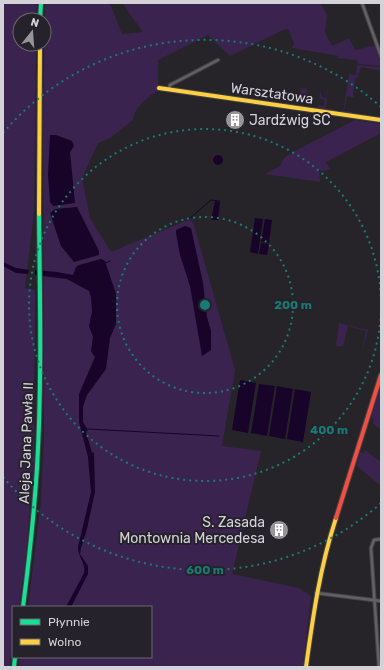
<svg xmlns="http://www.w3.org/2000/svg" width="384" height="670" viewBox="0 0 384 670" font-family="Rubik,sans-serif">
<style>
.green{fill:#3a234f}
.water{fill:#180329}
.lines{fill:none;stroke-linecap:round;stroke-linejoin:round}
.stream{stroke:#180329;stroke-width:1}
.street-casing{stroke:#424144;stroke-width:4.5}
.fast-casing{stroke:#424144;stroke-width:6}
.slow-casing{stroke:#424144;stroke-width:6}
.jam-casing{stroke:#424144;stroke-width:6}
.street{stroke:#626064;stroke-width:2.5}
.fast{stroke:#16e098;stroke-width:4}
.slow{stroke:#ffcf43;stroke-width:4}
.jam{stroke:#f24e42;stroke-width:4}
.ring{fill:none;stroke:#197b73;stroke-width:2;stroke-dasharray:2 4}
.labels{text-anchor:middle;stroke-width:4;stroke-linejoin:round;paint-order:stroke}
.street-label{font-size:14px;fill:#d4d1d7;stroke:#26222b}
.poi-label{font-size:14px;fill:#d4d1d7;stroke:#26222b;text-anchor:start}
.centre{fill:#197b73;stroke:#26222b;stroke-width:2}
.ring-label{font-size:12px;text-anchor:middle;font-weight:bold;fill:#197b73;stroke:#26222b;stroke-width:4;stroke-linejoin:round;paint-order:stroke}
</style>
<rect width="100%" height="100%" fill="#262429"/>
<!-- green -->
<path class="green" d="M3,3H37L36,20H20V44H36L34,212L25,288L35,290L34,459L25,565L19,607H13V643L9,667H3Z
M45,3H110L122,34L143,32L122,3H323L321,4L327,15L325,32L332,46L349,38L355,50L376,45L381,56V66L358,64L357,60L337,58L339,56L292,48L294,43L288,29L283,30L230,56L208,35L158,60V91C148,96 134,108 133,120L110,138L98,143L82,178L90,218L111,252L188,220L193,222L235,370L222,446L261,451L232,574L299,588L311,596L303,667H19L20,657H151V607H28L41,502L44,436L43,135Z
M357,65L381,67V71L361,67L358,76L355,80L353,95L355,98L347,96L344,111L352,112V114L343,113L349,74L356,75Z
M328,84L326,108L338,111L317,108L319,105L324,106L325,100L319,98L320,93H321V97L326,98Z
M301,88L307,89L308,99L299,97Z
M355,120L381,124V133L326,162L330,169L325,171L319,170L320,182L265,174L280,166L284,158L291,153Z
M339,323L368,330L361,356L366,331L348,326L343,346H336Z
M381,385V430L373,424L374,419L371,418Z
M365,450L381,462V486L357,466L360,452L364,453Z"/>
<!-- water -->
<path class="water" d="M50,135H56L72,141L74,146L70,152L75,203L53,206L50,202L48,175Z
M213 160a5 5 0 1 1 10 0a5 5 0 1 1-10 0Z
M215,201L220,202L218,220H211Z
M77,207L99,251V255L74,262L61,246L50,213L55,209Z
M255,218L263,219L258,254L250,252Z
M265,219L272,220L269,243L261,242Z
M185,226L191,228L203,283L207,317L211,331V350L202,356L190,286L180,255L176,233V230Z
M261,243L269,244L267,255L259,254Z
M101,259L105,261L116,294V324L110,338L106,369L87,395L83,407V422L88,430L86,432L92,453L94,452L95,492L87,529L81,548L80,554L88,566V574L71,607H66L84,573C86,563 78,557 78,547L91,492L88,457L79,422V394L95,357L91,351L93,337L89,326L92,312L91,297L89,291L67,279L35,275V270L57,272L73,275L76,267L79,265Z
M3,262L16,268L29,270L28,274L16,273L3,266Z
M240,380L256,383L248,433L232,430Z
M259,384L275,386L267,436L251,433Z
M277,386L293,389L285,439L269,436Z
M295,389L311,392L303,442L287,439Z"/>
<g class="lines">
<!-- stream -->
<path class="stream" d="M188,220L211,200L220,201
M105,263L110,261
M88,429L219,436"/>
<defs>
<path id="street" d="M362,3L381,56
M169,89L170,85L218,60
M316,593L381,601
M379,667L371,548L374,540L381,539"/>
<path id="fast" d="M40,20L41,3
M23,607C29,561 34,515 37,468C42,384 40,299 39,214
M14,667L15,657"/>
<path id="slow" d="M159,88L381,120
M39,214L40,44
M306,667C313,616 320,567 336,518"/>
<path id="jam" d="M336,518L381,375"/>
</defs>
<!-- street casing -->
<use href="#street" class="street-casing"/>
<!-- fast casing -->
<use href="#fast" class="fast-casing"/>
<!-- slow casing -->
<use href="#slow" class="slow-casing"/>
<!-- jam casing -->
<use href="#jam" class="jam-casing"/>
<!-- street -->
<use href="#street" class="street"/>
<!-- fast -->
<use href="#fast" class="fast"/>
<!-- slow -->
<use href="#slow" class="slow"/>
<!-- jam -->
<use href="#jam" class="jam"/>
</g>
<!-- distance rings -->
<g class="ring">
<circle cx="205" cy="305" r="88"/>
<path d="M381 307A176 176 0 1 1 381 303"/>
<path d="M381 503A265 265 0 0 1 3 477M3 133A265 265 0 0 1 381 107"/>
</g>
<!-- icons -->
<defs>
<symbol id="building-disc" viewBox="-11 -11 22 22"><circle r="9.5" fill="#97949a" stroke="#26222b"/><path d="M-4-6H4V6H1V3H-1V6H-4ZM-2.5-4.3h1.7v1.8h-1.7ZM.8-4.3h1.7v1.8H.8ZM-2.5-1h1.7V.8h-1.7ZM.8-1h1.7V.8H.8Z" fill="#fff"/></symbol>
</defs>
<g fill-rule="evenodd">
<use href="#building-disc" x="224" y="109" width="22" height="22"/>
<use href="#building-disc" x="268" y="519" width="22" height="22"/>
</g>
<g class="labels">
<!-- street labels -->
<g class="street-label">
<text transform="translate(272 93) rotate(8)" y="5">Warsztatowa</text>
<text transform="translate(26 443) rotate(-88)" y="5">Aleja Jana Pawła II</text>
</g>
<!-- poi labels -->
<g class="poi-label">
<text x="249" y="125">Jardźwig SC</text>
<text x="265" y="527" text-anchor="end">S. Zasada<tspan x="265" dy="16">Montownia Mercedesa</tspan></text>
</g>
</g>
<circle cx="205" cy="305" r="6" class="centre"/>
<g class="ring-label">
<text x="293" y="309">200 m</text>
<text x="329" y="434">400 m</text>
<text x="205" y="574">600 m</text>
</g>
<!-- border -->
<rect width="384" height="670" fill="none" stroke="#d4d1d7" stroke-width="8"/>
<!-- legend -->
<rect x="12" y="606" width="140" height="52" fill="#26222b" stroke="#6c6870"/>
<rect x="20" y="619" width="20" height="6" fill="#16e098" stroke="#6c6870"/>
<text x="48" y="626" font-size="12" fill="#d4d1d7">Płynnie</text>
<rect x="20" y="639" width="20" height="6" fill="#ffcf43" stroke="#6c6870"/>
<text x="48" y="646" font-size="12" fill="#d4d1d7">Wolno</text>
<!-- north arrow -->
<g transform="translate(32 32) rotate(17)"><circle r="19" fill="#26222b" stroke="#6c6870"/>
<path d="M0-3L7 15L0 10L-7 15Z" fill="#97949a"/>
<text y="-6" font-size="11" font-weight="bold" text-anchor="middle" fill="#d4d1d7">N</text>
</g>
</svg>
